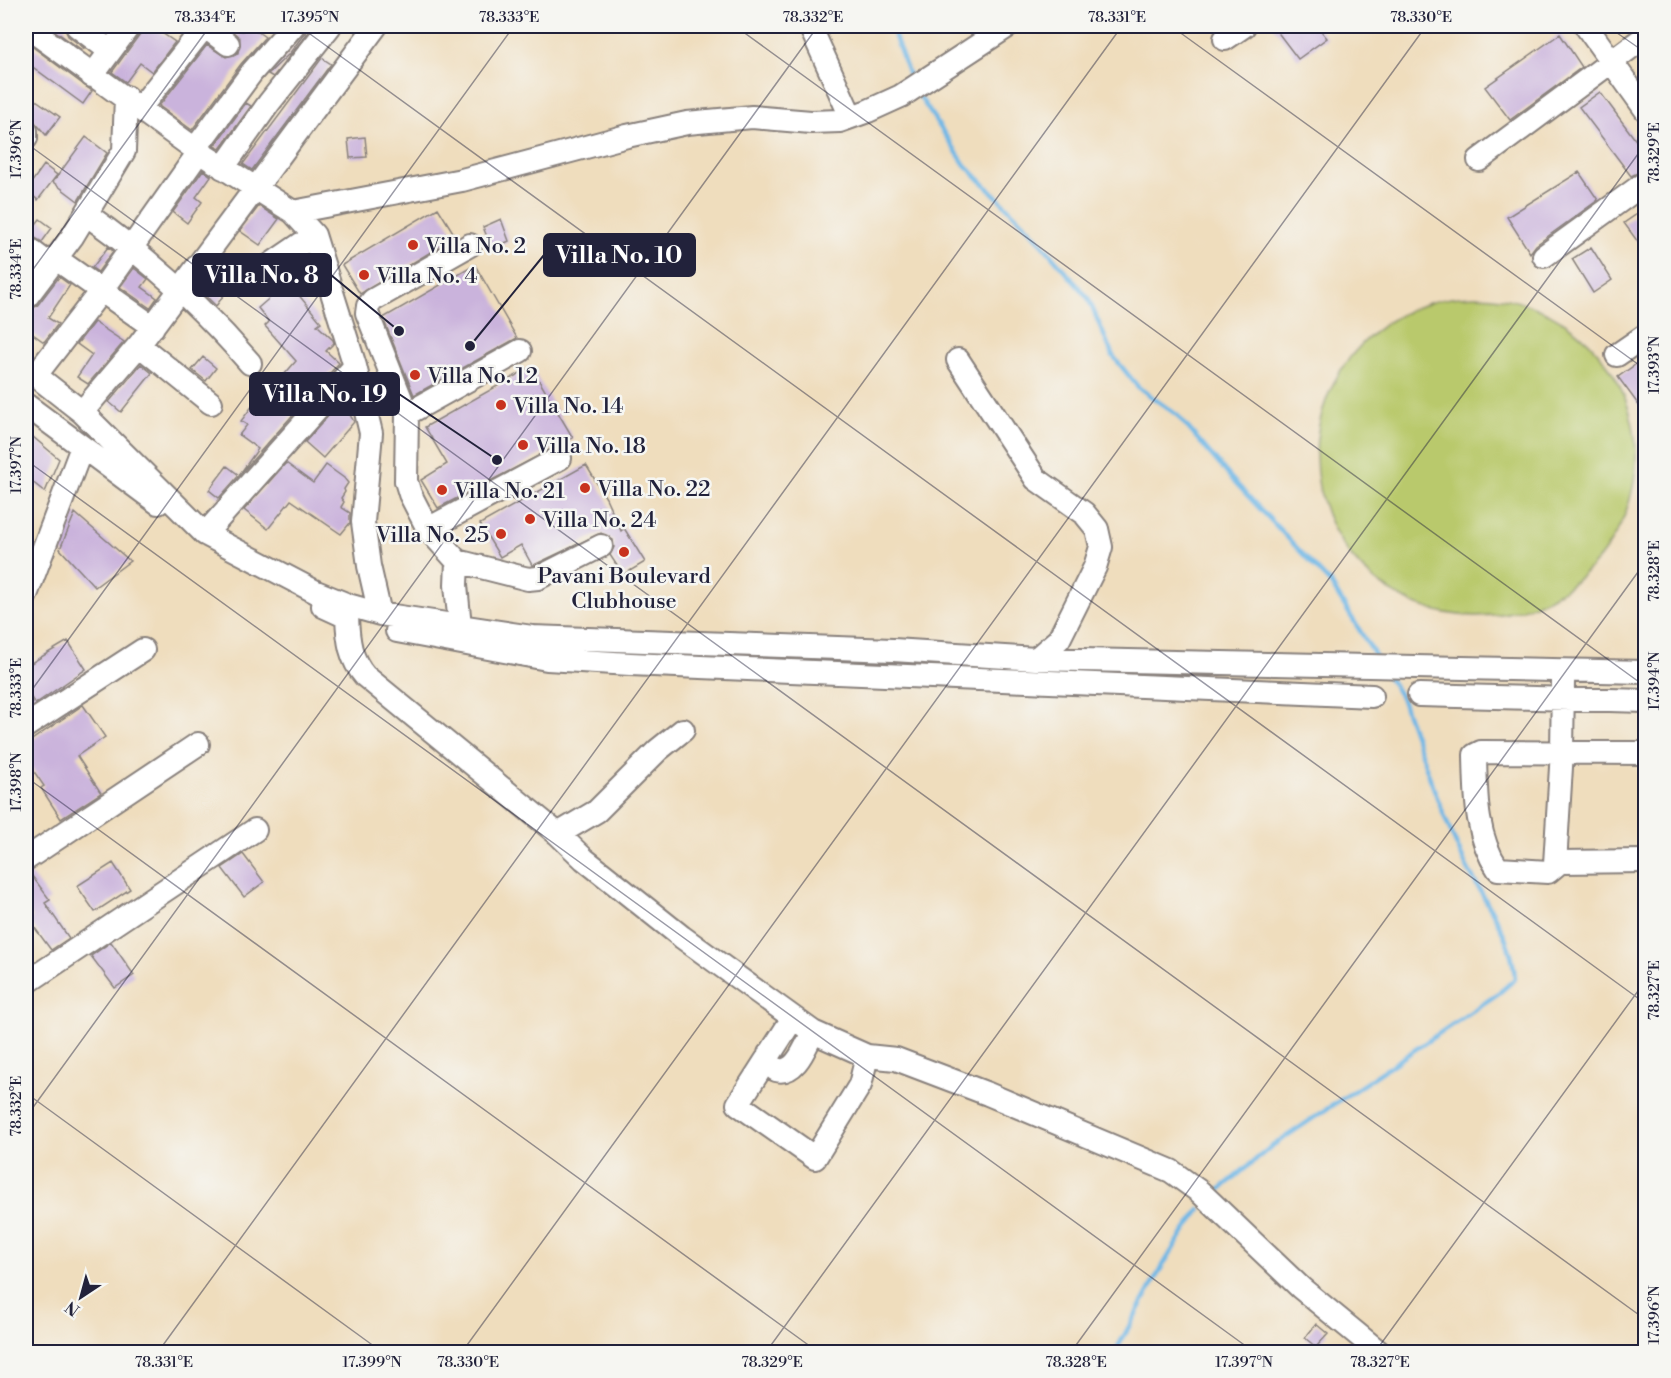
<svg xmlns="http://www.w3.org/2000/svg" width="1671" height="1378" viewBox="0 0 1671 1378" font-family="'Libre Bodoni',serif">
<style>
.green{fill:#b9c96c;stroke:#6e7654;stroke-width:1.5}
.lines{fill:none;stroke-linecap:round;stroke-linejoin:round}
.stream{stroke:#6eb7e6;stroke-width:4.5}
.building{fill:#cab3dc}
.minor-casing{stroke:#88807c;stroke-width:26}
.minor{stroke:#fff;stroke-width:22}
.ticks{fill:none;stroke:#22223b;stroke-width:1.5;stroke-opacity:0.45}
.poi-dot{fill:#c8321e;stroke:#f6f6f2;stroke-width:2}
.labels{text-anchor:middle;stroke-width:5;stroke-linejoin:round;paint-order:stroke}
.poi-label{font-size:22px;fill:#22223b;stroke:#f6f6f2;text-anchor:start}
.leader{fill:none;stroke:#22223b;stroke-width:2}
.callout-dot{fill:#22223b;stroke:#f6f6f2;stroke-width:2}
.callout{fill:#22223b;stroke:#22223b;stroke-width:2}
.callout-label{font-size:24px;text-anchor:middle;font-weight:bold;fill:#fff}
.neatline{fill:none;stroke:#22223b;stroke-width:2}
.ticks-label{font-size:15px;text-anchor:middle;fill:#22223b}
</style>
<rect width="100%" height="100%" fill="#f6f6f2"/>
<filter id="ink" filterUnits="userSpaceOnUse"><feTurbulence type="fractalNoise" baseFrequency=".0167" numOctaves="2"/><feDisplacementMap in="SourceGraphic" scale="12" xChannelSelector="R" yChannelSelector="G"/><feConvolveMatrix kernelMatrix="1 2 1 2 8 2 1 2 1" color-interpolation-filters="sRGB"/></filter>
<filter id="wash" filterUnits="userSpaceOnUse"><feTurbulence type="fractalNoise" baseFrequency=".008" numOctaves="4" result="noise"/><feDisplacementMap in="SourceGraphic" scale="24" xChannelSelector="R" yChannelSelector="G"/><feGaussianBlur stdDeviation="1.35" result="paint"/><feColorMatrix in="noise" values="0 0 0 0 0 0 0 0 0 0 0 0 0 0 0 0 0 1.4 0 .05"/><feComposite in="paint" operator="in"/></filter>
<g filter="url(#wash)">
<rect width="100%" height="100%" fill="#efddbd"/>
<!-- green -->
<path class="green" d="M1316 456a160 160 0 1 1 320 0a160 160 0 1 1-320 0Z"/>
<g class="lines">
<!-- stream -->
<path class="stream" d="M891,26L911,81
M918,94L965,165L1029,229L1088,298L1113,356L1138,387L1177,415L1231,478L1331,584L1378,660
M1217,1192L1272,1146L1499,993L1515,979C1513,935 1482,899 1464,861C1439,809 1421,752 1401,697L1387,675
M1115,1352C1142,1304 1166,1254 1200,1210"/>
</g>
<g id="blocks">
<!-- building -->
<path class="building" d="M48,26H64L68,36L84,48L82,50Z
M142,26H164L159,31L175,42L152,72L140,63L126,82L112,72L140,34Z
M226,26H235L242,31L246,26H250L265,37L241,64L192,130L159,106L207,45L226,57L238,53L240,38Z
M310,26H313L273,77L268,74L289,54Z
M1273,26H1317L1327,38L1298,59Z
M1560,34L1582,67L1510,120L1485,87Z
M26,42L92,91L83,104L26,62Z
M322,58L331,64L252,170L243,164Z
M1600,92L1646,154V169L1631,176L1579,107Z
M26,93L60,117L46,135L33,120L26,118Z
M246,103L251,106L220,149L214,146Z
M86,137L107,153L78,201L53,182Z
M365,137L367,157L350,158L348,139Z
M44,165L57,175L38,200L26,190Z
M203,170L211,176L196,197L202,202L187,223L173,212Z
M1579,172L1598,200L1536,245L1530,253L1507,217Z
M259,206L279,219L260,245L240,231Z
M438,208L456,237L360,294L342,265Z
M1646,208V253L1624,223Z
M40,219L52,228L42,242L28,234Z
M501,219L509,241L492,249L483,227Z
M108,247L113,251L98,272L92,268Z
M1591,247L1612,280L1593,293L1572,259Z
M223,255L242,270L216,306L198,288Z
M475,265L517,338L414,395L383,318Z
M134,268L148,279L142,287L157,298L150,308L120,287Z
M59,277L70,285L48,318L58,324L44,342L26,329V311L37,306Z
M288,282L321,322L317,325L333,340L334,343L326,351L339,363L219,498L209,490L227,466L239,475L258,449L239,435L247,425L241,421L260,396L264,398L296,361L265,326L269,322L258,308Z
M94,322L124,342L88,384L77,377L92,355L77,344Z
M203,357L216,368L206,381L192,370Z
M1639,362L1646,371V415L1618,377Z
M141,364L152,373L121,412L109,402Z
M531,367L573,438L438,508L421,480L447,464L425,427Z
M346,396L352,411L349,413L354,422L323,458L305,442Z
M26,431L59,459L45,492L26,477Z
M286,463L313,483L326,465L344,478L348,483L344,489L345,492L341,498L344,502L341,507L350,513V523L341,534L291,500L268,529L244,510Z
M586,465L606,498L621,531L624,528L645,562L623,575L610,555L614,547L613,540L601,533L534,565H532L521,545L500,557L480,524Z
M75,513L130,561L95,587L60,549Z
M68,641L86,669L35,704L26,690V666Z
M83,705L105,737L77,756L101,793L61,819L41,788L44,786L26,760V744Z
M243,854L264,882L244,897L222,868Z
M113,863L130,889L95,912L77,886Z
M26,872H29L50,900L45,903L69,938L51,950L29,920L33,917L26,906Z
M111,942L134,975L115,988L91,956Z
M1316,1324L1328,1334L1316,1347L1305,1338Z"/>
</g>
</g>
<g filter="url(#ink)">
<use href="#blocks" fill-opacity="0" stroke="#88807c" stroke-width="1.5"/>
<g class="lines">
<defs>
<path id="minor" d="M26,26L199,152L293,212L314,235L355,366L371,433L363,522L369,566L380,614
M77,26L110,51
M204,26L228,44
M810,26L851,117
M1586,26L1646,110
M1225,39L1244,26
M92,76L129,26
M140,108L205,26
M26,131V138
M195,149L252,72L293,26
M1479,160L1646,36
M223,168L269,103L330,26
M293,212L462,180L627,136L687,123L752,117L811,122L840,121L868,111L901,96L1008,26
M86,214C147,257 201,306 250,363
M470,245L373,300L368,306L367,313L407,414L406,481L410,494L428,529L457,561L528,579L538,578L601,546
M26,247L50,265
M1544,256L1646,182
M55,258L153,327
M254,276L314,235
M26,298L72,237L124,151L126,97
M1617,355L1646,335
M958,360L1036,479L1084,513L1097,529L1101,547L1095,567L1059,639L1036,659
M26,368L82,412L205,534L316,592L348,605L380,614L532,637L893,650L1036,659L1646,672
M35,376L101,291L199,152
M211,403L139,345L376,26
M26,405L158,503
M82,412L139,345
M407,414L520,351
M428,529L560,458
M205,534L355,366
M457,561L456,585L460,626
M26,595L82,447
M323,606L347,617C348,640 350,659 365,676L558,834L584,859L682,937L813,1032L867,1056L896,1059L988,1094L1171,1171L1200,1192L1301,1288L1379,1352
M397,631L547,659L630,664L1372,696
M1419,695L1646,701
M26,726L143,650
M1646,753L1481,752L1475,755C1476,793 1475,836 1498,869L1548,872L1560,862L1646,861
M558,834L597,811L658,750L683,730
M26,859L198,744
M1555,864L1562,751L1563,682
M26,983L255,830
M793,1018L738,1104L815,1158L860,1085L867,1056
M769,1054V1062L776,1070C796,1075 805,1047 813,1032"/>
</defs>
<!-- minor casing -->
<use href="#minor" class="minor-casing"/>
<!-- minor -->
<use href="#minor" class="minor"/>
</g>
</g>
<!-- ticks -->
<path class="ticks" d="M299,26L1646,1004M735,26L1646,687M1171,26L1646,370M1607,26L1646,53M26,143L1646,1320M26,279L210,26M26,460L1254,1352M26,698L514,26M26,777L818,1352M26,1093L382,1352M26,1117L818,26M158,1352L1122,26M462,1352L1426,26M766,1352L1646,143M1071,1352L1646,561M1375,1352L1646,980"/>
<!-- markers -->
<g class="poi-dot">
<circle cx="413" cy="245" r="6"/>
<circle cx="364" cy="275" r="6"/>
<circle cx="415" cy="375" r="6"/>
<circle cx="501" cy="405" r="6"/>
<circle cx="523" cy="445" r="6"/>
<circle cx="585" cy="488" r="6"/>
<circle cx="442" cy="490" r="6"/>
<circle cx="530" cy="519" r="6"/>
<circle cx="501" cy="534" r="6"/>
<circle cx="624" cy="552" r="6"/>
</g>
<g class="labels">
<!-- poi labels -->
<g class="poi-label">
<text x="425" y="253">Villa No. 2</text>
<text x="376" y="283">Villa No. 4</text>
<text x="427" y="383">Villa No. 12</text>
<text x="513" y="413">Villa No. 14</text>
<text x="535" y="453">Villa No. 18</text>
<text x="597" y="496">Villa No. 22</text>
<text x="454" y="498">Villa No. 21</text>
<text x="542" y="527">Villa No. 24</text>
<text x="489" y="542" text-anchor="end">Villa No. 25</text>
<text x="624" y="583" text-anchor="middle">Pavani Boulevard<tspan x="624" dy="25">Clubhouse</tspan></text>
</g>
</g>
<!-- callouts -->
<path class="leader" d="M470 346L544 255M399 331L331 275M497 460L399 394"/>
<g class="callout-dot">
<circle cx="470" cy="346" r="6"/>
<circle cx="399" cy="331" r="6"/>
<circle cx="497" cy="460" r="6"/>
</g>
<g class="callout">
<rect x="544" y="234" width="151" height="42" rx="6"/>
<rect x="193" y="254" width="138" height="42" rx="6"/>
<rect x="250" y="373" width="149" height="42" rx="6"/>
</g>
<g class="callout-label">
<text x="619" y="263">Villa No. 10</text>
<text x="262" y="283">Villa No. 8</text>
<text x="325" y="402">Villa No. 19</text>
</g>
<!-- margin -->
<rect width="1671" height="1378" fill="none" stroke="#f6f6f2" stroke-width="66"/>
<!-- north arrow -->
<g transform="translate(81 1297) rotate(216)" stroke="#f6f6f2" stroke-width="4.5" paint-order="stroke">
<path d="M0-4.5L10 22L0 15L-10 22Z" fill="#22223b"/>
<text y="-9" font-size="16" font-weight="bold" text-anchor="middle" fill="#22223b">N</text>
</g>
<rect x="33" y="33" width="1605" height="1312" class="neatline"/>
<g class="ticks-label">
<text x="205" y="22">78.334°E</text>
<text x="310" y="22">17.395°N</text>
<text x="509" y="22">78.333°E</text>
<text x="813" y="22">78.332°E</text>
<text x="1117" y="22">78.331°E</text>
<text x="1421" y="22">78.330°E</text>
<text transform="translate(16 149) rotate(-90)" y="5">17.396°N</text>
<text transform="translate(1654 153) rotate(-90)" y="5">78.329°E</text>
<text transform="translate(16 269) rotate(-90)" y="5">78.334°E</text>
<text transform="translate(1654 365) rotate(-90)" y="5">17.393°N</text>
<text transform="translate(16 465) rotate(-90)" y="5">17.397°N</text>
<text transform="translate(1654 571) rotate(-90)" y="5">78.328°E</text>
<text transform="translate(1654 681) rotate(-90)" y="5">17.394°N</text>
<text transform="translate(16 688) rotate(-90)" y="5">78.333°E</text>
<text transform="translate(16 782) rotate(-90)" y="5">17.398°N</text>
<text transform="translate(1654 990) rotate(-90)" y="5">78.327°E</text>
<text transform="translate(16 1106) rotate(-90)" y="5">78.332°E</text>
<text transform="translate(1654 1315) rotate(-90)" y="5">17.396°N</text>
<text x="164" y="1367">78.331°E</text>
<text x="372" y="1367">17.399°N</text>
<text x="468" y="1367">78.330°E</text>
<text x="772" y="1367">78.329°E</text>
<text x="1076" y="1367">78.328°E</text>
<text x="1244" y="1367">17.397°N</text>
<text x="1380" y="1367">78.327°E</text>
</g>
</svg>
